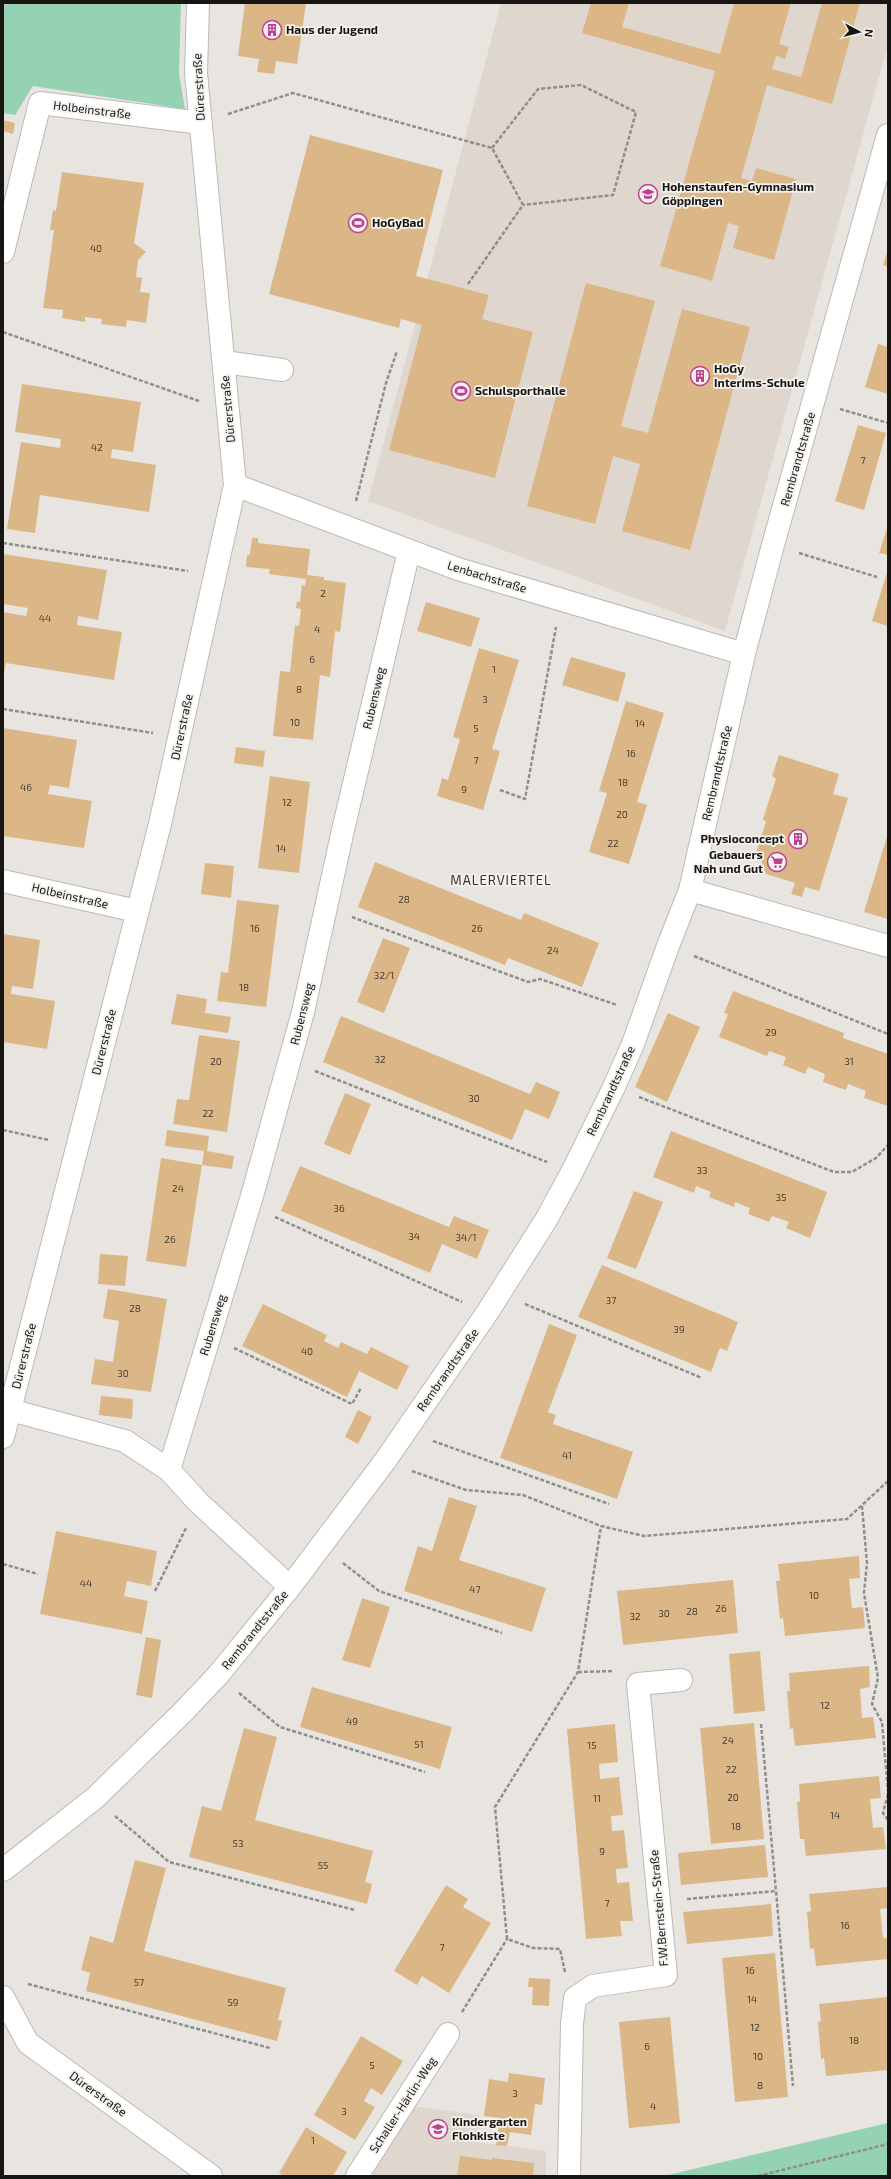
<svg xmlns="http://www.w3.org/2000/svg" width="891" height="2179" viewBox="0 0 891 2179" font-family="'Exo 2',sans-serif">
<style>
.built{fill:#dfd7cd}
.green{fill:#95d1b3}
.building{fill:#dbb687}
.lines{fill:none;stroke-linecap:round;stroke-linejoin:round}
.minor-casing{stroke:#bcb9b6;stroke-width:24}
.path{stroke:#908e8b;stroke-width:2.5;stroke-dasharray:4 2;stroke-linecap:butt}
.minor{stroke:#fff;stroke-width:22}
.labels{text-anchor:middle;stroke-width:3.5;stroke-linejoin:round;paint-order:stroke}
.number-label{font-size:10px;fill:#483e32}
.poi-label{font-size:12px;font-weight:bold;fill:#171615;stroke:#f5f2ee;text-anchor:start}
.street-label{font-size:12px;fill:#171615;stroke:#f5f2ee}
.neighbourhood-label{font-size:13px;letter-spacing:1px;fill:#312f2c;stroke:#f5f2ee}
</style>
<rect width="100%" height="100%" fill="#e8e5e1"/>
<!-- built -->
<path class="built" d="M501,3H888V45L725,631L368,501Z
M412,2106L479,2115L476,2142L546,2151V2176H372Z"/>
<!-- green -->
<path class="green" d="M3,3H181L179,74L185,109L33,86L15,115L3,113Z
M888,2123V2176H664Z"/>
<!-- building -->
<path class="building" d="M245,3H306L297,64L276,61L274,74L257,72L259,59L238,56Z
M591,3H629L622,27L720,54L734,3H791L779,44L789,47L785,59L776,56L772,69L801,77L822,3H860L832,104L767,85L741,178L752,181L756,168L796,179L774,260L733,248L739,226L728,223L712,281L660,266L715,71L582,33Z
M3,120L15,123L13,134L3,131Z
M310,135L443,170L416,276L489,295L482,319L533,332L495,478L389,450L422,325L401,319L399,328L269,294Z
M62,172L144,183L134,243L146,252L138,260L136,277L142,278L140,292L150,293L146,323L127,320L126,327L101,324L102,319L85,317V322L62,318L63,310L43,308L54,230H50L53,210L56,211Z
M888,250V267L883,265Z
M586,283L655,301L621,426L648,433L682,309L750,327L690,550L622,531L640,464L613,456L595,524L527,506Z
M878,344L888,347V394L865,387Z
M22,384L141,402L133,452L112,449L111,458L156,465L149,512L40,495L35,533L7,529L21,442L60,448L61,439L15,432Z
M858,425L886,433L864,510L835,501Z
M888,525V555L879,553Z
M252,538H258V543L310,549L307,575L324,577V580L346,583L340,632L335,631L330,677L320,675L313,740L273,736L280,671L290,672L295,625L299,626L301,609L296,608L297,601L300,602L302,585L305,586L306,579L269,574L270,569L246,567L247,555H250Z
M3,554L107,570L98,620L78,616L77,625L122,632L114,680L6,663L3,678V612L26,616L28,608L3,604Z
M888,569V626L872,621Z
M426,602L480,618L471,647L417,631Z
M479,648L519,660L492,749L500,751L483,810L437,796L442,778L448,780L460,739L453,737Z
M571,657L626,673L618,702L562,685Z
M626,701L664,713L637,802L647,805L629,864L589,852L607,793L599,791Z
M3,728L77,740L69,788L50,785L48,794L92,801L84,848L3,836Z
M236,747L265,751L263,767L234,763Z
M779,755L839,774L833,794L848,798L819,891L805,887L802,897L791,894L795,883L766,874L760,858L755,856L766,822L763,819L776,779L772,776Z
M270,776L310,782L299,873L258,868Z
M888,833V919L864,912Z
M375,862L521,920L524,913L599,943L582,987L508,958L505,965L358,907Z
M205,863L234,866L231,898L201,894Z
M237,900L279,905L266,1007L217,1001L221,972L228,973Z
M3,934L40,940L33,989L12,986L11,994L55,1001L47,1049L3,1042Z
M383,938L410,948L384,1013L357,1002Z
M733,991L844,1033L843,1038L888,1054V1106L864,1098L866,1091L848,1084L846,1090L823,1082L825,1074L808,1067L805,1074L783,1065L786,1057L769,1051L767,1056L719,1037L728,1014L724,1013Z
M177,994L207,999L205,1013L231,1017L228,1033L171,1024Z
M668,1013L700,1027L667,1102L635,1087Z
M341,1016L530,1094L536,1082L560,1092L549,1119L525,1109L512,1140L323,1062Z
M199,1035L240,1041L227,1132L173,1124L177,1099L189,1100Z
M345,1093L371,1104L350,1155L324,1144Z
M167,1130L209,1136L207,1151L234,1156L232,1169L202,1165L204,1151L165,1146Z
M671,1131L827,1192L810,1238L786,1228L789,1222L772,1216L769,1222L748,1214L750,1208L735,1202L734,1207L709,1197L711,1192L696,1186L694,1193L653,1177Z
M161,1158L202,1165L186,1267L146,1261Z
M300,1166L449,1227L454,1216L489,1230L477,1259L442,1244L430,1273L281,1211Z
M634,1191L663,1202L636,1269L607,1258Z
M100,1254L128,1256L125,1286L98,1284Z
M602,1265L738,1322L727,1351L720,1348L711,1372L578,1317Z
M108,1289L167,1299L151,1392L91,1384L95,1359L113,1362L119,1321L103,1318Z
M263,1304L327,1335L324,1341L338,1348L341,1342L367,1354L371,1347L409,1366L397,1390L359,1371L347,1397L242,1346Z
M549,1324L577,1335L548,1412L556,1415L553,1424L633,1452L617,1499L500,1458Z
M101,1396L133,1399L132,1419L99,1415Z
M358,1410L372,1417L358,1444L345,1437Z
M449,1497L477,1506L459,1560L546,1588L532,1632L404,1591L418,1546L432,1551Z
M56,1531L157,1551L151,1586L127,1581L124,1596L148,1601L142,1634L40,1614Z
M859,1556L860,1578L849,1579L852,1608L863,1607L865,1628L785,1636L783,1618L780,1619L776,1581H780L778,1564Z
M733,1580L738,1633L623,1645L617,1591Z
M362,1598L390,1607L370,1668L342,1660Z
M146,1637L161,1640L152,1698L136,1695Z
M760,1651L765,1711L734,1714L729,1654Z
M869,1666L870,1687L860,1689L862,1718L873,1717L876,1738L795,1746L793,1728L790,1729L787,1691H790L789,1673Z
M312,1687L452,1727L440,1769L300,1727Z
M754,1723L764,1839L711,1844L700,1728Z
M615,1724L618,1762L599,1764L600,1779L619,1777L623,1815L611,1816L612,1831L624,1830L628,1868L616,1869L617,1883L629,1882L633,1921H620L622,1936L586,1939L567,1729Z
M244,1728L277,1737L255,1820L373,1851L365,1882L372,1884L367,1904L189,1857L202,1806L221,1811Z
M879,1776L881,1798L870,1799L873,1828L883,1827L886,1849L806,1856L804,1839H800L797,1802L800,1801L799,1784Z
M765,1845L768,1877L681,1885L678,1853Z
M135,1860L166,1868L144,1951L286,1988L278,2020L282,2021L277,2041L86,1991L90,1973L81,1970L90,1936L113,1943Z
M446,1885L468,1899L463,1907L491,1923L449,1993L422,1976L417,1985L394,1971Z
M888,1887V1908L880,1909L883,1938H888V1959L816,1966L814,1948L810,1949L807,1912L811,1911L809,1894Z
M771,1904L773,1936L687,1944L683,1912Z
M775,1953L788,2097L735,2102L722,1958Z
M529,1978L550,1979L549,2006L532,2005L533,1987H528Z
M888,1997V2070L826,2076L824,2058L821,2059L818,2022L821,2021L819,2004Z
M670,2017L680,2123L629,2128L619,2022Z
M361,2036L403,2061L382,2095L371,2088L364,2101L375,2107L355,2140L314,2115Z
M509,2073L545,2078L542,2105L535,2104L531,2135L510,2132L507,2146L496,2145L500,2118L484,2116L489,2079L508,2082Z
M306,2127L347,2152L333,2176H284L279,2173Z
M460,2156L492,2160V2158L534,2163L533,2176H457Z"/>
<g class="lines">
<defs>
<path id="minor" d="M3,252L40,103L201,123
M224,362L282,370
M235,485L458,569L744,654
M3,881L137,911
M690,890L888,946
M3,1408L125,1441L169,1470L198,1502L290,1587
M3,1437L160,824L235,485L196,73L198,3
M169,1470L252,1196L303,1012L343,830L409,551
M3,1870L95,1798L182,1713L218,1675L290,1587L385,1461L487,1313L546,1220L572,1172L614,1087L633,1044L668,946L690,890L744,654L773,545L888,135
M3,1997L28,2043L211,2176
M357,2176L448,2034
M569,2176L572,2024L575,1998L593,1986L666,1975L638,1684L681,1680"/>
</defs>
<!-- minor casing -->
<use href="#minor" class="minor-casing"/>
<!-- path -->
<path class="path" d="M228,114L293,93L492,148L523,205L468,284
M492,148L538,89L581,85L636,112L613,195L523,205
M3,332L199,401
M840,409L888,423
M356,501L386,383L397,351
M3,543L188,571
M799,553L877,577
M3,709L153,733
M500,790L525,799L556,627
M352,917L528,982L540,979L617,1005
M694,956L888,1034
M315,1071L547,1162
M639,1097L834,1172H852L876,1158L888,1145
M3,1130L49,1140
M275,1217L462,1302
M525,1304L702,1378
M234,1348L352,1404L361,1388
M433,1441L609,1504
M412,1471L466,1490L523,1495L601,1526L644,1536L847,1519L888,1481
M862,1506L867,1563L864,1593L878,1678L872,1704L882,1722L888,1791
M343,1563L379,1591L502,1633
M3,1564L38,1574
M155,1591L186,1528
M578,1672L614,1671
M239,1693L280,1727L425,1772
M761,1724L776,1891
M888,1794L883,1813L888,1820
M115,1816L169,1862L355,1910
M687,1899L776,1891L793,2086
M565,1972L560,1949L533,1948L507,1939L495,1807L578,1672L601,1526
M28,1984L270,2048
M462,2012L507,1939
M758,2176L888,2144"/>
<!-- minor -->
<use href="#minor" class="minor"/>
</g>
<!-- icons -->
<defs>
<symbol id="building-ring" viewBox="-11 -11 22 22"><circle r="9.5" fill="#f5f2ee" stroke="#bd4293" stroke-width="1.5"/><path d="M-4-6H4V6H1V3H-1V6H-4ZM-2.5-4.3h1.7v1.8h-1.7ZM.8-4.3h1.7v1.8H.8ZM-2.5-1h1.7V.8h-1.7ZM.8-1h1.7V.8H.8Z" fill="#bd4293"/></symbol>
<symbol id="school-ring" viewBox="-11 -11 22 22"><circle r="9.5" fill="#f5f2ee" stroke="#bd4293" stroke-width="1.5"/><path d="M0-5L7-2L0 1L-7-2ZM-4 1L0 2.5L4 1V4Q0 6-4 4Z" fill="#bd4293"/></symbol>
<symbol id="stadium-ring" viewBox="-11 -11 22 22"><circle r="9.5" fill="#f5f2ee" stroke="#bd4293" stroke-width="1.5"/><path d="M0-5a6.5 5 0 1 0 0 10a6.5 5 0 1 0 0-10ZM-3.5-1.8h7v3.6h-7Z" fill="#bd4293"/></symbol>
<symbol id="supermarket-ring" viewBox="-11 -11 22 22"><circle r="9.5" fill="#f5f2ee" stroke="#bd4293" stroke-width="1.5"/><path d="M-6-5.5h2.5l.6 2H6L4.5 2H-2.5L-4.4-4H-6ZM-1.5 3.2a1.3 1.3 0 1 0 .1 0ZM3 3.2a1.3 1.3 0 1 0 .1 0Z" fill="#bd4293"/></symbol>
</defs>
<g fill-rule="evenodd">
<use href="#building-ring" x="261" y="19" width="22" height="22"/>
<use href="#school-ring" x="637" y="183" width="22" height="22"/>
<use href="#stadium-ring" x="347" y="212" width="22" height="22"/>
<use href="#building-ring" x="689" y="365" width="22" height="22"/>
<use href="#stadium-ring" x="450" y="380" width="22" height="22"/>
<use href="#building-ring" x="787" y="828" width="22" height="22"/>
<use href="#supermarket-ring" x="766" y="851" width="22" height="22"/>
<use href="#school-ring" x="427" y="2118" width="22" height="22"/>
</g>
<g class="labels">
<!-- number labels -->
<g class="number-label">
<text x="96" y="252">40</text>
<text x="97" y="451">42</text>
<text x="863" y="464">7</text>
<text x="323" y="597">2</text>
<text x="45" y="622">44</text>
<text x="317" y="633">4</text>
<text x="312" y="663">6</text>
<text x="494" y="673">1</text>
<text x="299" y="693">8</text>
<text x="485" y="703">3</text>
<text x="295" y="726">10</text>
<text x="640" y="727">14</text>
<text x="476" y="732">5</text>
<text x="631" y="757">16</text>
<text x="476" y="764">7</text>
<text x="623" y="786">18</text>
<text x="26" y="791">46</text>
<text x="464" y="793">9</text>
<text x="287" y="806">12</text>
<text x="622" y="818">20</text>
<text x="613" y="847">22</text>
<text x="281" y="852">14</text>
<text x="404" y="903">28</text>
<text x="255" y="932">16</text>
<text x="477" y="932">26</text>
<text x="553" y="954">24</text>
<text x="384" y="979">32/1</text>
<text x="244" y="991">18</text>
<text x="771" y="1036">29</text>
<text x="380" y="1063">32</text>
<text x="216" y="1065">20</text>
<text x="849" y="1065">31</text>
<text x="474" y="1102">30</text>
<text x="208" y="1117">22</text>
<text x="702" y="1174">33</text>
<text x="178" y="1192">24</text>
<text x="781" y="1201">35</text>
<text x="339" y="1212">36</text>
<text x="414" y="1240">34</text>
<text x="466" y="1241">34/1</text>
<text x="170" y="1243">26</text>
<text x="611" y="1304">37</text>
<text x="135" y="1312">28</text>
<text x="679" y="1333">39</text>
<text x="307" y="1355">40</text>
<text x="123" y="1377">30</text>
<text x="567" y="1459">41</text>
<text x="86" y="1587">44</text>
<text x="475" y="1593">47</text>
<text x="814" y="1599">10</text>
<text x="721" y="1612">26</text>
<text x="692" y="1615">28</text>
<text x="664" y="1617">30</text>
<text x="635" y="1620">32</text>
<text x="825" y="1709">12</text>
<text x="352" y="1725">49</text>
<text x="728" y="1744">24</text>
<text x="419" y="1748">51</text>
<text x="592" y="1749">15</text>
<text x="731" y="1773">22</text>
<text x="733" y="1801">20</text>
<text x="597" y="1802">11</text>
<text x="835" y="1819">14</text>
<text x="736" y="1830">18</text>
<text x="238" y="1847">53</text>
<text x="602" y="1855">9</text>
<text x="323" y="1869">55</text>
<text x="607" y="1907">7</text>
<text x="845" y="1929">16</text>
<text x="442" y="1951">7</text>
<text x="750" y="1974">16</text>
<text x="139" y="1986">57</text>
<text x="752" y="2003">14</text>
<text x="233" y="2006">59</text>
<text x="755" y="2031">12</text>
<text x="854" y="2044">18</text>
<text x="647" y="2050">6</text>
<text x="758" y="2060">10</text>
<text x="372" y="2069">5</text>
<text x="760" y="2089">8</text>
<text x="515" y="2097">3</text>
<text x="653" y="2110">4</text>
<text x="344" y="2115">3</text>
<text x="313" y="2144">1</text>
</g>
<!-- poi labels -->
<g class="poi-label">
<text x="286" y="34">Haus der Jugend</text>
<text x="662" y="191">Hohenstaufen-Gymnasium<tspan x="662" dy="14">Göppingen</tspan></text>
<text x="372" y="227">HoGyBad</text>
<text x="714" y="373">HoGy<tspan x="714" dy="14">Interims-Schule</tspan></text>
<text x="475" y="395">Schulsporthalle</text>
<text x="784" y="843" text-anchor="end">Physioconcept</text>
<text x="763" y="859" text-anchor="end">Gebauers<tspan x="763" dy="14">Nah und Gut</tspan></text>
<text x="452" y="2126">Kindergarten<tspan x="452" dy="14">Flohkiste</tspan></text>
</g>
<!-- street labels -->
<g class="street-label">
<text transform="translate(199 87) rotate(-93)" y="4">Dürerstraße</text>
<text transform="translate(92 110) rotate(7)" y="4">Holbeinstraße</text>
<text transform="translate(228 409) rotate(-95)" y="4">Dürerstraße</text>
<text transform="translate(798 459) rotate(-74)" y="4">Rembrandtstraße</text>
<text transform="translate(487 577) rotate(17)" y="4">Lenbachstraße</text>
<text transform="translate(374 698) rotate(-77)" y="4">Rubensweg</text>
<text transform="translate(182 727) rotate(-78)" y="4">Dürerstraße</text>
<text transform="translate(717 773) rotate(-77)" y="4">Rembrandtstraße</text>
<text transform="translate(70 896) rotate(13)" y="4">Holbeinstraße</text>
<text transform="translate(302 1014) rotate(-76)" y="4">Rubensweg</text>
<text transform="translate(104 1042) rotate(-76)" y="4">Dürerstraße</text>
<text transform="translate(611 1091) rotate(-65)" y="4">Rembrandtstraße</text>
<text transform="translate(213 1325) rotate(-73)" y="4">Rubensweg</text>
<text transform="translate(24 1356) rotate(-76)" y="4">Dürerstraße</text>
<text transform="translate(448 1370) rotate(-55)" y="4">Rembrandtstraße</text>
<text transform="translate(255 1630) rotate(-51)" y="4">Rembrandtstraße</text>
<text transform="translate(659 1908) rotate(-95)" y="4">F.W.Bernstein-Straße</text>
<text transform="translate(98 2094) rotate(36)" y="4">Dürerstraße</text>
<text transform="translate(403 2105) rotate(-57)" y="4">Schaller-Härlin-Weg</text>
</g>
<!-- neighbourhood labels -->
<g class="neighbourhood-label">
<text x="501" y="885">MALERVIERTEL</text>
</g>
</g>
<!-- border -->
<rect width="891" height="2179" fill="none" stroke="#171615" stroke-width="8"/>
<!-- north arrow -->
<g transform="translate(859 32) rotate(97)" stroke="#f5f2ee" stroke-width="3" paint-order="stroke">
<path d="M0-3L7 15L0 10L-7 15Z" fill="#171615"/>
<text y="-6" font-size="11" font-weight="bold" text-anchor="middle" fill="#171615">N</text>
</g>
</svg>
